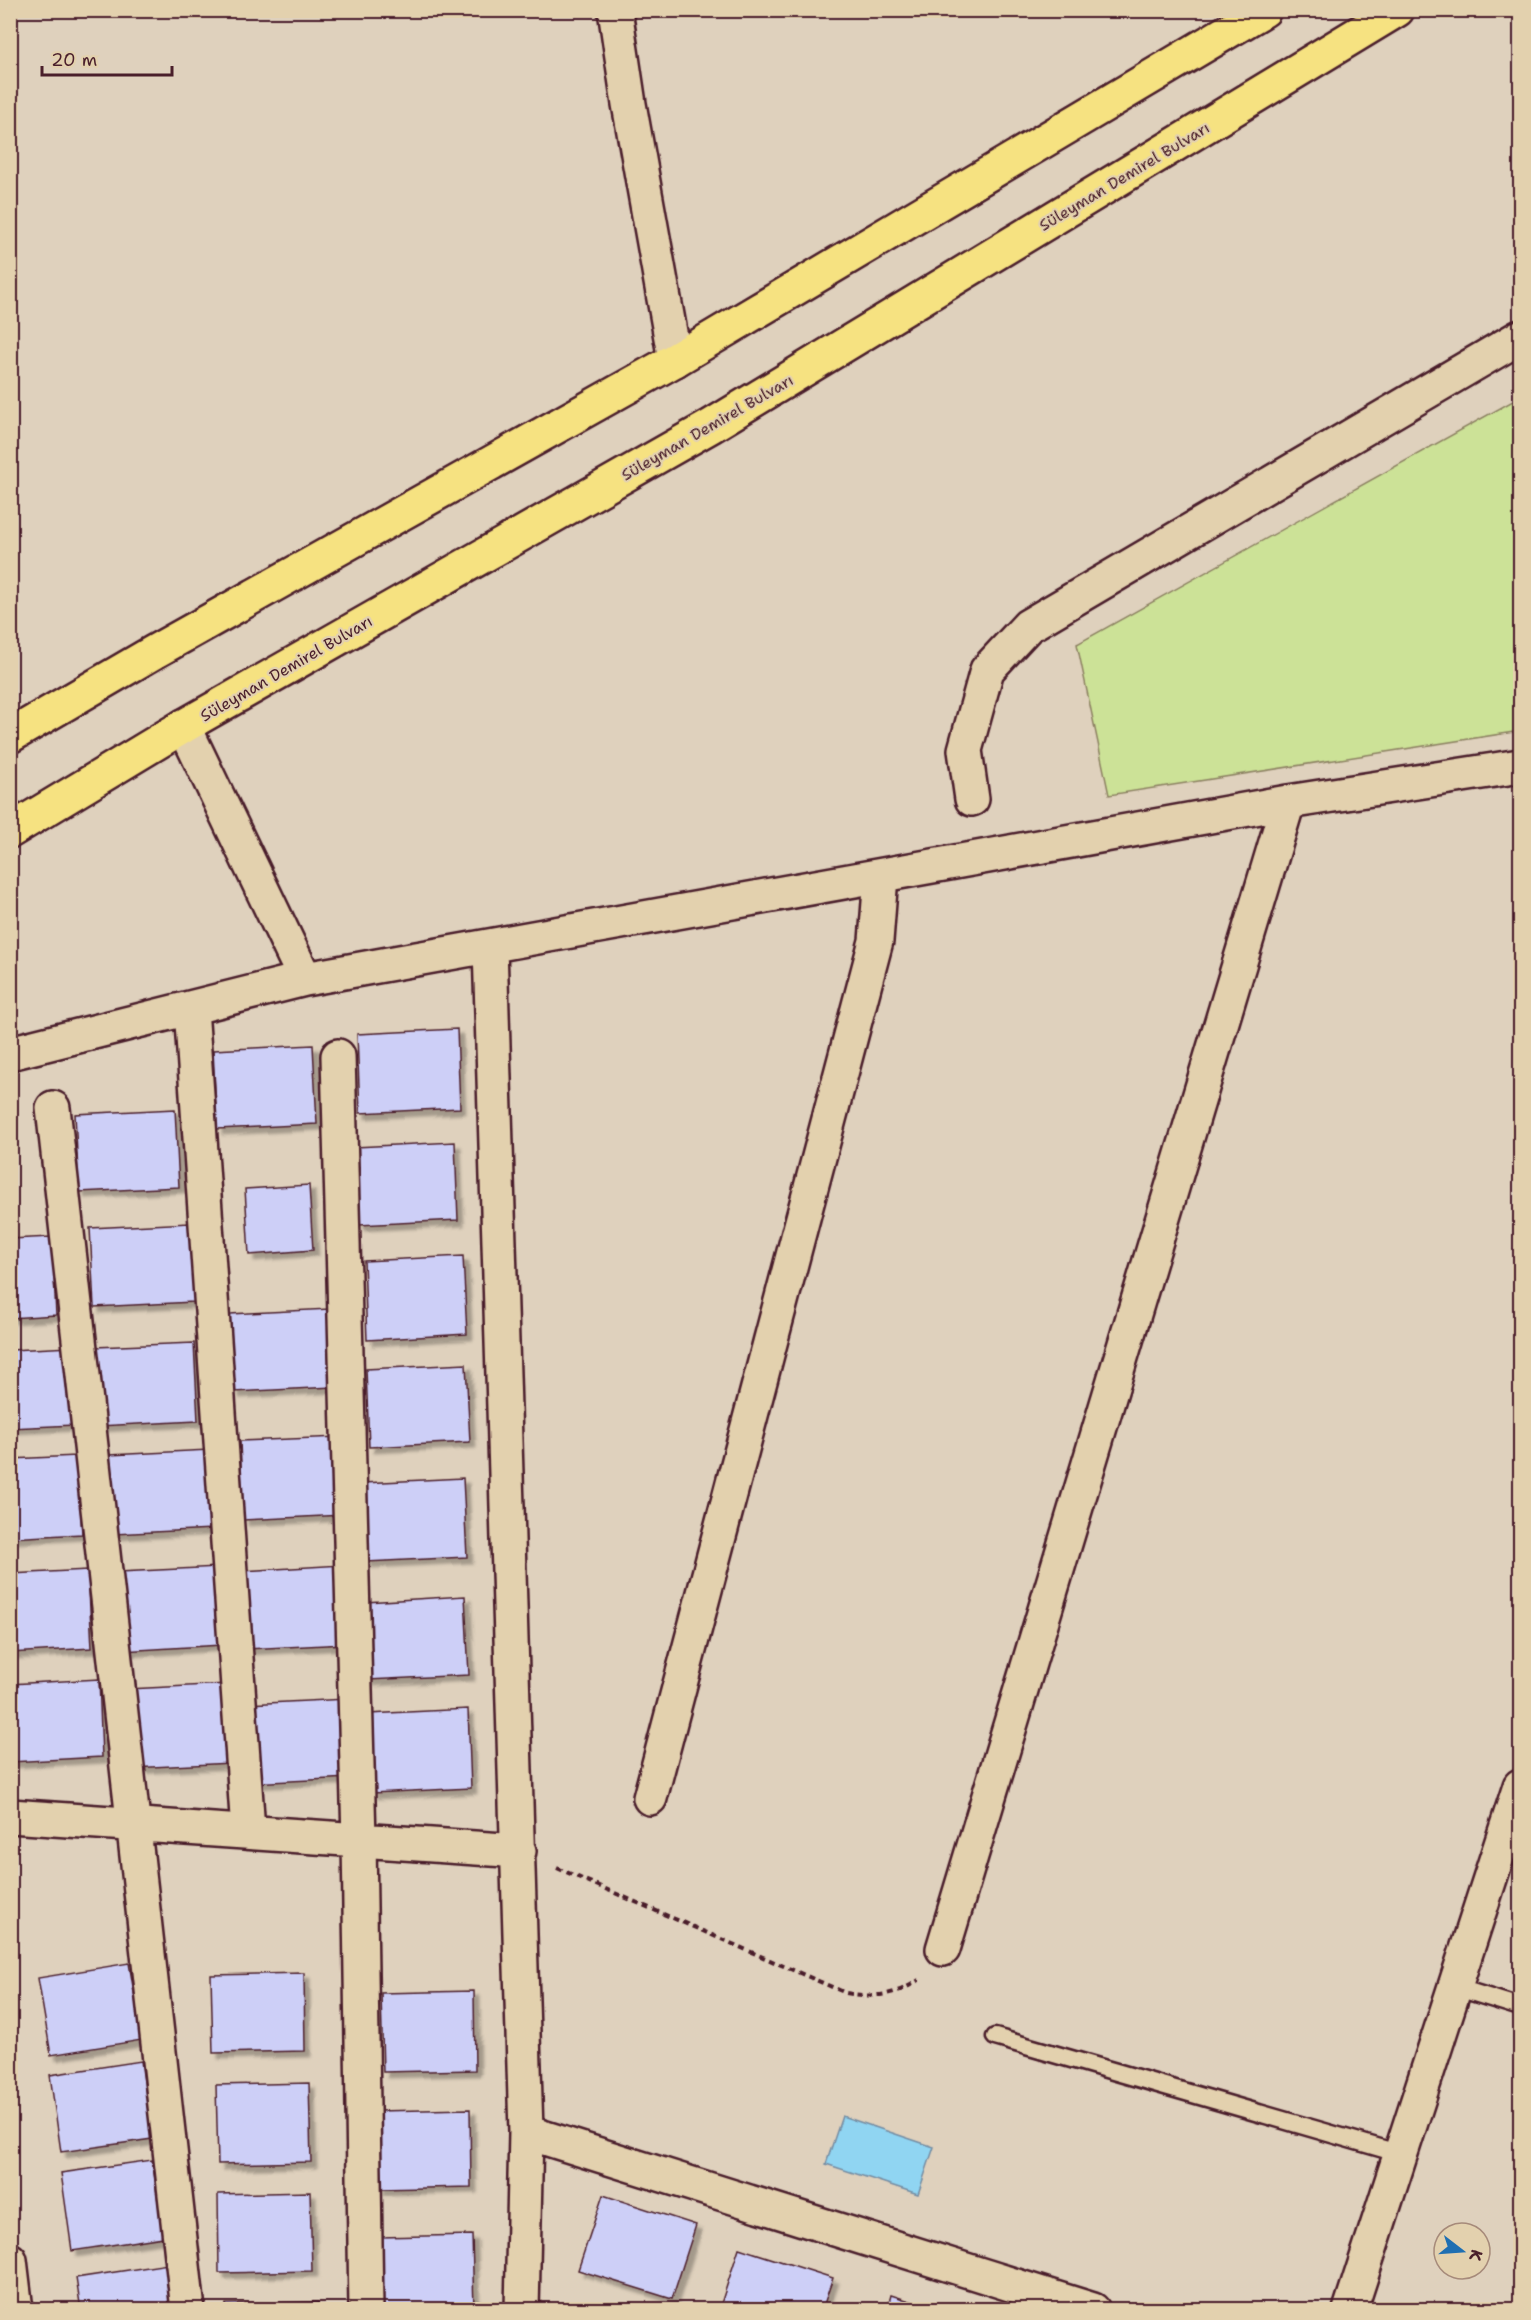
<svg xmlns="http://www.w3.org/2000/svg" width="1531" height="2320" viewBox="0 0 1531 2320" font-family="'Shantell Sans',sans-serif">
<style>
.green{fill:#cce297;stroke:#8b8061;stroke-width:1.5}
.water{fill:#90d5f2;stroke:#748ca2;stroke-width:1.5}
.building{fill:#cdcff7;stroke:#4a1f2b;stroke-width:1.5;filter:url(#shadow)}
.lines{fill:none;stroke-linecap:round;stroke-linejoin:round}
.lane-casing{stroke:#4a1f2b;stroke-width:21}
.street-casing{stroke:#4a1f2b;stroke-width:38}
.highway-casing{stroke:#4a1f2b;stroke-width:38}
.path{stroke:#4a1f2b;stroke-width:4;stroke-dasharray:6 4.5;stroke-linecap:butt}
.lane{stroke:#e3d1ae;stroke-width:16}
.street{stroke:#e3d1ae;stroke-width:33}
.highway{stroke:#f6e281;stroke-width:33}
.labels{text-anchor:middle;stroke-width:4.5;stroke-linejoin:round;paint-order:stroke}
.street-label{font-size:16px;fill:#4a1f2b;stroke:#e3d1ae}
</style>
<defs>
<filter id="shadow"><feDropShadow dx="5.5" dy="5.5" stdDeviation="1.5" flood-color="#0004"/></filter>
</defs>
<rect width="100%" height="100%" fill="#dfd1bd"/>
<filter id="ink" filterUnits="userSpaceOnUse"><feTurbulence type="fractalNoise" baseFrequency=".0167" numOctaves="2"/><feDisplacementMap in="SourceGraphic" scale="12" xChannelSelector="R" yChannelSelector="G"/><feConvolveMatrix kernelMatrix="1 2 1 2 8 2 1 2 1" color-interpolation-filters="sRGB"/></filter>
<g filter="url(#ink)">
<!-- green -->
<path class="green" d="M1520,397V731L1109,795L1077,644Z"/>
<!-- water -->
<path class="water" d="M842,2116L934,2147L918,2194L826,2164Z"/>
<!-- building -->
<path class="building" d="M457,1029L460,1108L360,1113L357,1034Z
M313,1045L317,1124L217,1129L213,1050Z
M175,1109L179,1187L79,1192L75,1114Z
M455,1142L458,1220L359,1225L355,1147Z
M309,1185L313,1250L249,1255L245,1189Z
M190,1223L194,1302L94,1307L90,1228Z
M52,1237L56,1315L10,1318V1239Z
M463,1256L467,1334L367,1340L364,1261Z
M330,1309L334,1387L234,1392L230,1314Z
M194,1343L198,1421L98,1426L95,1347Z
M72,1347L75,1425L10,1428V1350Z
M466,1364L470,1442L369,1447L366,1369Z
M340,1437L344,1515L243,1520L240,1441Z
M209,1450L213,1529L114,1534L109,1455Z
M77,1456L82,1534L10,1538V1459Z
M463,1478L467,1557L366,1562L363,1483Z
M342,1565L346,1644L246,1649L242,1571Z
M218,1567L222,1645L122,1651L119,1572Z
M88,1570L92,1648L10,1653V1574Z
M465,1596L469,1675L368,1680L365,1602Z
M99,1679L102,1757L10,1762V1684Z
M228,1684L232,1763L132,1768L128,1689Z
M347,1699L350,1778L251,1783L247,1704Z
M468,1709L471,1788L372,1793L368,1714Z
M129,1963L142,2040L51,2055L38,1978Z
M304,1973L305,2051L213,2053L211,1975Z
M474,1991L475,2070L383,2072L381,1993Z
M141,2061L152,2139L61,2152L50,2075Z
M309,2083L311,2162L218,2164L216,2085Z
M470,2109L471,2187L379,2189L377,2111Z
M152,2160L163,2237L72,2251L61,2173Z
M310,2192L312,2271L219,2273L218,2194Z
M603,2195L696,2225L672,2299L578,2270Z
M472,2235L474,2310H381L380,2237Z
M739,2248L833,2278L822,2310H719Z
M168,2264L174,2310H81L76,2278Z
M891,2295L938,2310H887Z
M318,2302V2310H226V2304Z"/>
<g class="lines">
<defs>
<path id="lane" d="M1455,1987L1520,2007
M995,2037L1401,2154"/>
<path id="street" d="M615,10L629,104L675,360
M184,726L305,979
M972,799L965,750L987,670L1028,626L1520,337
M490,947L526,2132L522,2310
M191,1008L248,1831
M10,1053L305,979L1288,802L1520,766
M338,1056L359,1839L366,2310
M53,1108L188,2310
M650,1798L876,941L881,876
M10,1816L519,1851
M943,1949L1288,802
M526,2132L1093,2310
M10,2260L16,2310
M1350,2310L1520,1786"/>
<path id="highway" d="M10,736L154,652L675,360L1264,10
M10,831L184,726L711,426L1397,10"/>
</defs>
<!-- lane casing -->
<use href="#lane" class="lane-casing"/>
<!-- street casing -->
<use href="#street" class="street-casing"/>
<!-- highway casing -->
<use href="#highway" class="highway-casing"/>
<!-- path -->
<path class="path" d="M557,1868L846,1993C873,1998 895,1996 919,1980"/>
<!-- lane -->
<use href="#lane" class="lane"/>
<!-- street -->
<use href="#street" class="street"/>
<!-- highway -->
<use href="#highway" class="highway"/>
</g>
</g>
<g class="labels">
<!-- street labels -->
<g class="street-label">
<text transform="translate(1124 176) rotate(-31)" y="6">Süleyman Demirel Bulvarı</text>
<text transform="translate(707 427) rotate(-30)" y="6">Süleyman Demirel Bulvarı</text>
<text transform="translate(286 668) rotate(-30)" y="6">Süleyman Demirel Bulvarı</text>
</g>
</g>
<!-- margin -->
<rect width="1531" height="2320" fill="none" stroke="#e3d1ae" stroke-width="36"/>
<rect x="18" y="18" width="1495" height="2284" fill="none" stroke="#4a1f2b" stroke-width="2" filter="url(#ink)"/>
<!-- north arrow -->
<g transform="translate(1462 2251) rotate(107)"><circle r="28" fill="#e3d1ae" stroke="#a68a7a" stroke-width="1.5"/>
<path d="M0-4.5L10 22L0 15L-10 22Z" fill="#1f6fb2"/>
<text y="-9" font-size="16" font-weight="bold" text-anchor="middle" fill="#4a1f2b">K</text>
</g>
<!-- scale -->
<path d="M42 66v9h130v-9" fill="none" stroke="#4a1f2b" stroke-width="3"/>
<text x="51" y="66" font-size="18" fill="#4a1f2b" stroke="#e3d1ae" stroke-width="4.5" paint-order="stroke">20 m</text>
</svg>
